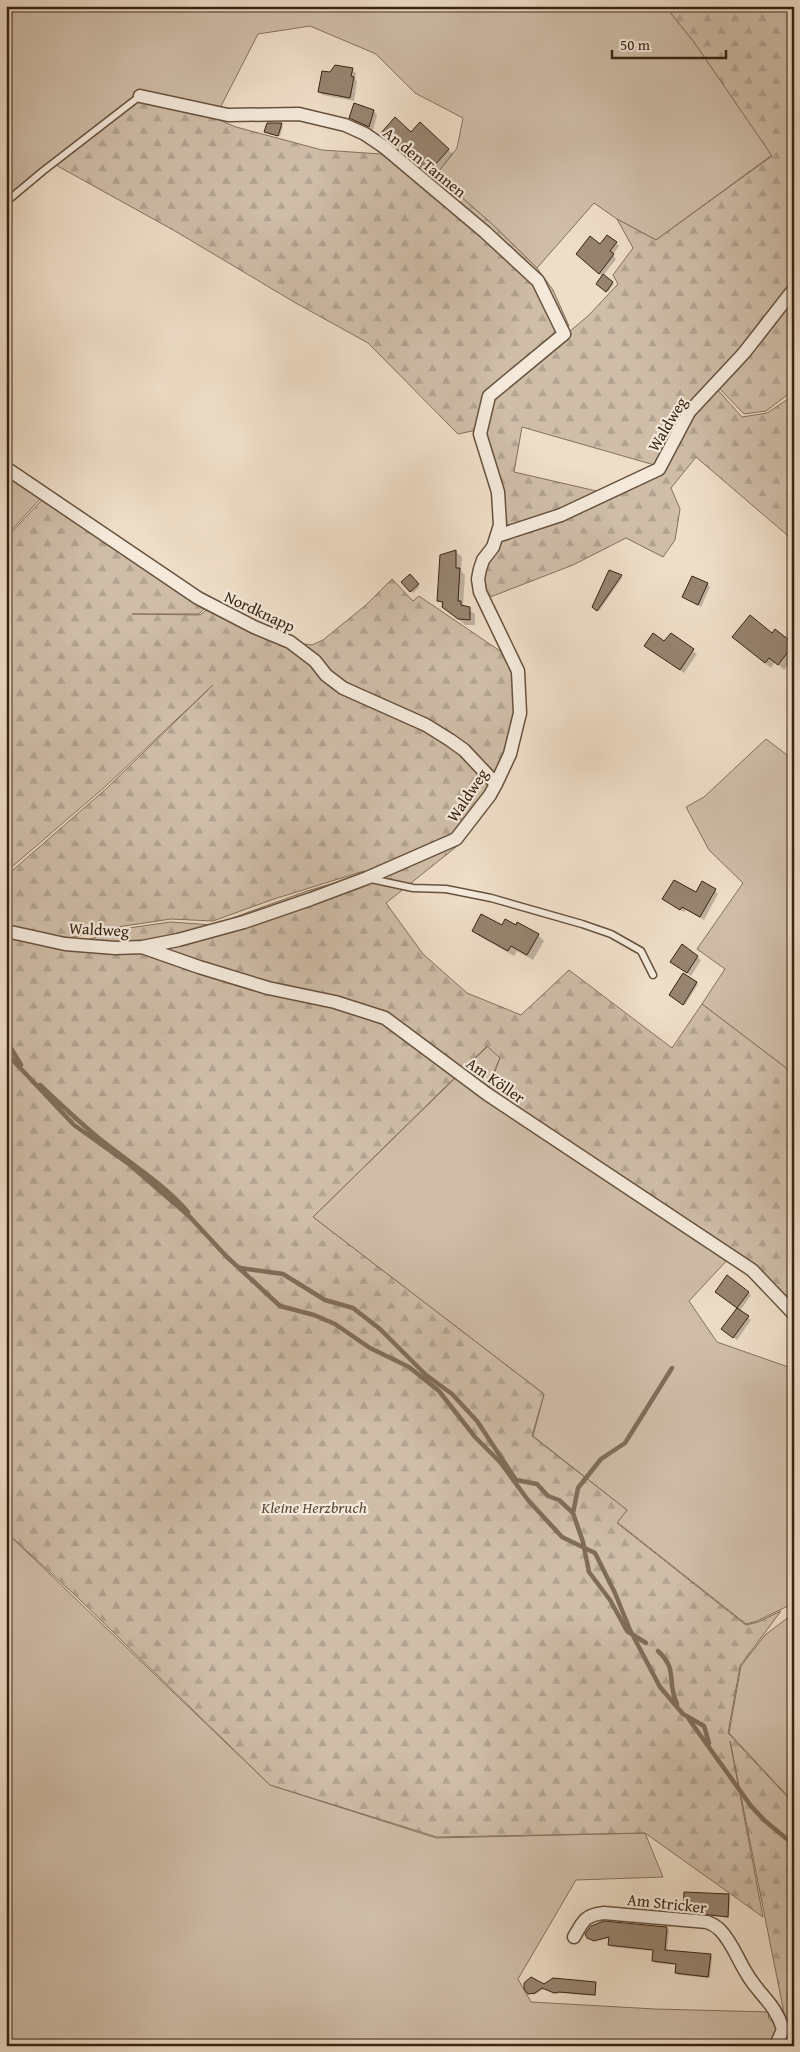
<svg xmlns="http://www.w3.org/2000/svg" width="800" height="2052" viewBox="0 0 800 2052" font-family="'Gentium Book Plus',serif">
<style>
.grass{fill:#cfbda8;stroke:#84705c}
.forest{fill:url(#forest-firs);stroke:#84705c}
.shadow{fill:#0003}
.lines{fill:none;stroke-linecap:round;stroke-linejoin:round}
.stream{stroke:#806d59;stroke-width:4.5}
.building{fill:#978470;stroke:#382311}
.service-casing{stroke:#66523e;stroke-width:9}
.minor-casing{stroke:#66523e;stroke-width:15}
.service{stroke:#f4e9db;stroke-width:6}
.minor{stroke:#f4e9db;stroke-width:12}
.labels{text-anchor:middle;stroke-width:4.5;stroke-linejoin:round;paint-order:stroke}
.street-label{font-size:16px;fill:#382311;stroke:#f4e9db}
.park-label{font-size:16px;font-style:italic;fill:#5e4a37;stroke:#f4e9db}
</style>
<defs>
<pattern id="forest-firs" width="22" height="20" patternUnits="userSpaceOnUse" patternTransform="scale(1.25)"><rect width="22" height="20" fill="#cfbda8"/><path d="M5 1l3.5 6h-7zM16 11l3.5 6h-7z" fill="#b2a290"/></pattern>
</defs>
<rect width="100%" height="100%" fill="#eeddc7"/>
<filter id="stains"><feTurbulence type="fractalNoise" baseFrequency=".004" numOctaves="4"/><feColorMatrix values="0 0 0 0 .2 0 0 0 0 .09 0 0 0 0 .02 0 0 0 .5 -.17"/></filter>
<radialGradient id="worn" r=".72"><stop offset=".6" stop-color="#630" stop-opacity="0"/><stop offset="1" stop-color="#630" stop-opacity=".3"/></radialGradient>
<!-- grass -->
<path class="grass" d="M6,6H665L694,42L772,155L656,240L617,219L594,203L537,268L491,223L436,175L457,148L463,118L415,93L376,54L310,26L258,34L219,110L139,93L10,195L6,191Z
M6,473L41,498L6,536Z
M766,739L791,758L794,756V1074L702,1004L725,969L697,949L743,883L709,850L686,807L704,797Z
M488,1046L500,1058L483,1096L731,1256L689,1301L717,1342L794,1369V1603L757,1621L746,1624L617,1522L627,1510L533,1436L544,1394L313,1217Z
M6,1532L270,1785L436,1838L645,1833L663,1877L576,1880L518,1979L531,2002L655,2009L770,2012L768,2018L779,2027L773,2046H6Z
M794,1613V1803L729,1733L741,1666L765,1635Z"/>
<!-- forest -->
<path class="forest" d="M665,6H794V285L709,385L658,466L522,427L514,472L605,493L505,530L484,433L491,398L589,315L618,284L613,275L633,248L617,219L656,240L772,156L694,42Z
M139,101L192,109L236,127L322,150L381,154L425,184L436,175L491,223L537,268L553,290L569,326L486,395L477,430L458,434L368,343L294,302L175,231L54,164Z
M794,295V390L766,411L744,414L718,387Z
M716,388L742,417L767,413L794,395V541L696,457L671,488L680,509L675,540L663,557L626,538L573,565L485,599L482,581L492,552L509,535L662,471L693,416Z
M42,500L207,606L199,614H132L200,615L209,608L304,644L312,645L323,640L366,605L392,579L413,601L419,596L506,655L513,672L517,712L507,755L461,843L386,903L423,954L467,993L521,1015L569,970L672,1048L702,1004L794,1074V1308L755,1266L488,1090L500,1058L487,1046L313,1217L544,1394L532,1436L627,1510L617,1523L746,1625L758,1622L781,1611L740,1666L728,1733L794,1804V2046H780L787,2028L730,1741L763,1917L645,1833L437,1837L270,1785L75,1595L6,1532V938L64,949L115,930L170,922L213,925L307,891L366,874L364,871L274,899L213,921L171,919L117,927L65,939L6,927V876L107,788L213,685L106,786L6,872V538Z"/>
<!-- shadow -->
<path class="shadow" d="M352,70L356,73L355,79L357,81L354,101L323,95L319,92L331,74Z
M355,105L374,111L377,115L373,130L355,121L351,118Z
M281,124L283,126L280,136L266,132Z
M420,124L453,154L434,177L388,138L411,134Z
M616,243L619,246L613,255L616,259L603,276L614,284L608,292L598,284L603,277L581,257L601,246Z
M456,552L462,557L461,571L465,575L463,606L475,614V625H465L438,600L441,556Z
M410,576L419,587L413,593L403,582Z
M621,576L622,578L599,611L595,609Z
M707,584L710,587L701,607L683,597Z
M775,631L794,646V658L784,670L775,662L771,668L740,642L772,635Z
M671,634L697,654L684,673L650,649L665,643Z
M715,890L718,894L704,920L686,910L684,912L664,899Z
M502,927L538,935L544,941L533,960L517,951L514,956L479,936L474,930Z
M697,957L701,960L691,976L675,965Z
M684,975L698,984L685,1005L672,997Z
M748,1293L751,1295L740,1311L751,1320L737,1340L723,1329L738,1309L719,1295Z
M729,1895L730,1897L729,1918L684,1911Z
M600,1923L667,1928L669,1930L667,1951L710,1955L712,1957L710,1978L678,1975L676,1973L677,1965L655,1963L653,1961L654,1951L611,1947L609,1945L610,1938L593,1941L586,1934Z
M531,1979L544,1985L595,1983L596,1996L561,1993L556,1994L544,1989L534,1995L529,1993L524,1986L526,1981Z"/>
<g class="lines">
<!-- stream -->
<path class="stream" d="M6,1040L21,1065
M6,1053L74,1125L130,1165L189,1216L226,1256L280,1306L314,1315L335,1324L370,1348L409,1367L439,1391L475,1437L500,1462L528,1500L562,1537L595,1553L615,1593L630,1630L660,1687L683,1714L704,1726L709,1743
M40,1085C58,1102 76,1119 95,1135C126,1161 161,1181 188,1212
M240,1268L283,1274L325,1300L353,1308L380,1329L426,1375L452,1394L477,1421L516,1480L537,1484L548,1496L559,1500L573,1513L583,1542L589,1572L610,1600L627,1631L646,1643
M573,1513L578,1488L601,1459L625,1443L672,1368
M658,1651C679,1671 666,1680 677,1704
M688,1718L751,1806L764,1820L794,1845"/>
</g>
<!-- building -->
<path class="building" d="M335,65L353,68L351,76L354,77L350,98L318,92L322,71L330,72Z
M354,103L374,110L369,127L349,118Z
M395,117L411,132L420,122L449,149L428,173L381,133Z
M267,123H282L278,136L264,132Z
M607,235L617,242L610,251L614,254L599,274L576,254L590,236L600,244Z
M603,274L613,282L606,292L596,284Z
M456,550V568H460L458,601H461V605L470,607V620L458,619L442,607L443,602L437,601L440,555Z
M609,570L622,575L597,611L592,607Z
M410,574L419,584L410,592L401,582Z
M692,576L708,583L698,605L682,597Z
M750,615L772,633L775,629L794,644L778,665L769,658L765,663L732,637Z
M653,633L664,641L671,633L694,649L680,670L644,646Z
M674,880L696,892L702,881L716,889L700,917L682,907L680,910L662,899Z
M481,914L502,925L505,919L516,925L517,922L539,934L527,955L511,946L508,951L472,931Z
M682,944L698,956L687,973L670,962Z
M683,973L697,982L683,1005L669,995Z
M727,1275L749,1292L737,1308L715,1292Z
M737,1308L749,1316L733,1338L721,1329Z
M684,1892L729,1894L728,1917L683,1912Z
M604,1921L667,1927L665,1950L711,1954L708,1977L675,1973L676,1964L652,1961L653,1950L608,1945L609,1937L594,1941L587,1938L585,1934L591,1926Z
M531,1977L544,1984L553,1978L596,1982L595,1995L559,1992L554,1993L542,1988L535,1993L528,1994L524,1989V1983Z"/>
<g class="lines">
<defs>
<path id="service" d="M6,202L43,171L140,96
M371,879L413,888L446,889L491,898L582,924L611,934L641,951L653,975"/>
<path id="minor" d="M6,468L198,598L254,627L290,642L315,661L326,675L343,688L426,725L450,740L464,750L496,784
M497,536L561,515L659,469L689,412L744,353L794,289
M6,931L65,944L115,948L142,947L178,940L244,922L311,899L367,878L456,839L490,795L496,784L510,754L520,713L518,671L480,592L478,579L480,569L483,560L493,547L500,525L498,492L480,434L489,396L564,334L538,281L485,232L384,147L365,134L345,125L299,114L228,115L140,96
M142,947L199,967L268,988L335,1002L385,1018L487,1094L752,1270L794,1314
M574,1937C583,1921 585,1915 604,1913L707,1922C713,1924 716,1926 720,1930C732,1942 738,1960 747,1974C759,1995 775,2003 783,2029L776,2046"/>
</defs>
<!-- service casing -->
<use href="#service" class="service-casing"/>
<!-- minor casing -->
<use href="#minor" class="minor-casing"/>
<!-- service -->
<use href="#service" class="service"/>
<!-- minor -->
<use href="#minor" class="minor"/>
</g>
<g class="labels">
<!-- street labels -->
<g class="street-label">
<text transform="translate(425 162) rotate(39)" y="6">An den Tannen</text>
<text transform="translate(667 424) rotate(-59)" y="6">Waldweg</text>
<text transform="translate(260 611) rotate(25)" y="6">Nordknapp</text>
<text transform="translate(467 795) rotate(-56)" y="6">Waldweg</text>
<text transform="translate(99 929) rotate(3)" y="6">Waldweg</text>
<text transform="translate(496 1080) rotate(35)" y="6">Am Köller</text>
<text transform="translate(667 1903) rotate(6)" y="6">Am Stricker</text>
</g>
<!-- park labels -->
<g class="park-label">
<text x="314" y="1513">Kleine Herzbruch</text>
</g>
</g>
<!-- margin -->
<rect width="800" height="2052" fill="none" stroke="#eeddc7" stroke-width="25"/>
<rect x="8" y="8" width="785" height="2037" fill="none" stroke="#382311" stroke-width="2.5"/>
<rect x="12" y="12" width="775" height="2027" fill="none" stroke="#382311"/>
<!-- scale -->
<path d="M612 50v8h114v-8" fill="none" stroke="#382311" stroke-width="2.5"/>
<text x="620" y="50" font-size="15" fill="#382311" stroke="#f4e9db" stroke-width="4" paint-order="stroke">50 m</text>
<rect width="100%" height="100%" filter="url(#stains)"/>
<rect width="100%" height="100%" fill="url(#worn)"/>
</svg>
